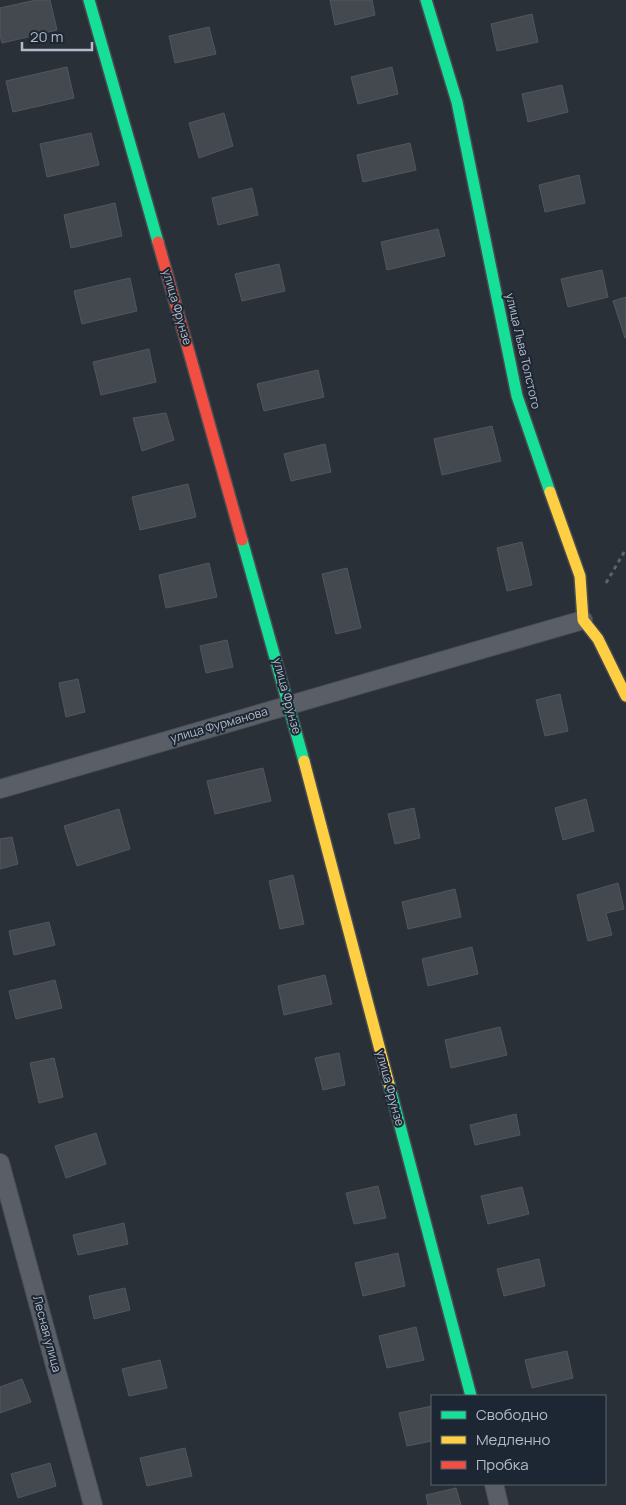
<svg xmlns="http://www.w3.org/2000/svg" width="626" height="1505" viewBox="0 0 626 1505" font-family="Manrope,sans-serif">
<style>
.building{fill:#444950;stroke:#52575f}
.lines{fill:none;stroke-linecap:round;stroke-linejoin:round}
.street-casing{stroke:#484c53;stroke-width:20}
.fast-casing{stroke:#484c53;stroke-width:14}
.slow-casing{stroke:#484c53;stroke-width:14}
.jam-casing{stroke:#484c53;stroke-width:14}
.path{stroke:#5d636a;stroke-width:3;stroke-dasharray:4 4;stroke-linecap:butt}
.street{stroke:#5a5e66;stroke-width:18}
.fast{stroke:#16e098;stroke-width:11}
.slow{stroke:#ffcf43;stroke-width:11}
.jam{stroke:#f24e42;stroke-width:11}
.labels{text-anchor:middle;stroke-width:4;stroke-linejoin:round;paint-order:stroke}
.street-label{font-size:12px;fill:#b4bcc9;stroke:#1d2633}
</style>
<rect width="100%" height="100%" fill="#2a3038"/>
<!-- building -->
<path class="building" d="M36,0H50L57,30L2,43L0,35V8Z
M330,0H372L375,15L335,25Z
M532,14L538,42L497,51L491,24Z
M209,27L216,54L175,63L169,36Z
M67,67L74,98L13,112L6,81Z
M392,67L398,94L358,104L351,77Z
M562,85L568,112L528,122L522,94Z
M224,113L233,146L199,158L189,123Z
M91,133L99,165L47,177L40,144Z
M410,143L416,170L363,182L357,155Z
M579,175L585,203L545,212L539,185Z
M252,188L258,215L218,225L212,198Z
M115,203L122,236L71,248L64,215Z
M438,229L445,256L387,270L381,242Z
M279,264L285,291L242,301L235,274Z
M602,270L608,297L568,307L561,279Z
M130,278L137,311L82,324L74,291Z
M626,297V337L625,338L613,301Z
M149,349L156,382L101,395L93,362Z
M318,370L324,397L264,411L257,384Z
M166,413L174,440L142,451L133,418Z
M492,426L501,461L442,475L434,439Z
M325,444L331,472L291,481L284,454Z
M188,484L196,517L140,530L132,497Z
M522,542L532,585L507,591L497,548Z
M209,563L217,597L166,608L159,575Z
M347,568L361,628L336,634L322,574Z
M227,640L233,667L206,673L200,646Z
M78,679L85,712L66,717L59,683Z
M560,694L568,731L545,736L536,700Z
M263,768L271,801L215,814L207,781Z
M586,799L594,831L563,840L555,808Z
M414,808L420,838L395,844L388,814Z
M119,809L130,849L77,866L64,826Z
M12,837L18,864L0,869V839Z
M293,875L304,924L280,929L269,881Z
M618,883L624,909L606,913L612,935L588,941L577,895Z
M455,889L461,917L408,929L402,902Z
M49,922L55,945L14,955L9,931Z
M472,947L478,974L428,986L422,959Z
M325,975L332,1004L284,1015L278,986Z
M55,980L62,1008L16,1019L9,991Z
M500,1027L507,1055L451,1068L445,1040Z
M339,1053L345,1085L323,1090L315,1058Z
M54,1058L63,1097L39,1103L30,1063Z
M516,1114L520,1135L475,1145L470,1125Z
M96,1133L106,1164L66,1178L55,1146Z
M378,1186L386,1218L354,1224L346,1193Z
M522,1187L529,1214L488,1224L481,1196Z
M124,1223L128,1244L78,1255L73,1235Z
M398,1253L405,1286L363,1296L355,1263Z
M539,1259L545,1286L504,1296L497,1269Z
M125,1288L130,1310L94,1319L89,1296Z
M416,1327L424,1360L387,1368L379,1336Z
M567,1351L573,1378L532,1388L525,1360Z
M160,1360L167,1388L129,1396L122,1369Z
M22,1379L31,1402L0,1413V1387Z
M432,1406V1441L407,1446L399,1413Z
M185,1448L192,1476L147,1486L140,1458Z
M50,1463L56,1486L18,1498L11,1474Z
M456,1488L461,1505H428L426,1495Z"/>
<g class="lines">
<defs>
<path id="street" d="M0,789L583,620
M0,1163L93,1505
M494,1484L499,1505"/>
<path id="fast" d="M89,0L158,242
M426,0L457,102L517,396L550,492
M242,540L304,761
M389,1084L471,1396"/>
<path id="slow" d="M550,492L580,576L583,620L598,639L626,696
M304,761L389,1084"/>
<path id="jam" d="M158,242L242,540"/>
</defs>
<!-- street casing -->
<use href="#street" class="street-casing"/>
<!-- fast casing -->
<use href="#fast" class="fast-casing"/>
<!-- slow casing -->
<use href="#slow" class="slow-casing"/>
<!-- jam casing -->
<use href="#jam" class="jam-casing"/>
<!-- path -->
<path class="path" d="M606,583L626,549"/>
<!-- street -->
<use href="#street" class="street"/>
<!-- fast -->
<use href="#fast" class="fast"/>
<!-- slow -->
<use href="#slow" class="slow"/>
<!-- jam -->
<use href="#jam" class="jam"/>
</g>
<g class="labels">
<!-- street labels -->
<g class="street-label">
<text transform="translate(177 307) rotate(74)" y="4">улица Фрунзе</text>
<text transform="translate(523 351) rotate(77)" y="4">улица Льва Толстого</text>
<text transform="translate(287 696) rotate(75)" y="4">улица Фрунзе</text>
<text transform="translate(219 725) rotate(-16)" y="4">улица Фурманова</text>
<text transform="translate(390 1088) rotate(75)" y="4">улица Фрунзе</text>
<text transform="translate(47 1334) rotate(75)" y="4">Лесная улица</text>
</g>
</g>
<!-- legend -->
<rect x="431" y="1395" width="175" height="90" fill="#1d2633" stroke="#59626f"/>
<rect x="441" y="1411" width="25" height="8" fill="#16e098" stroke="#59626f"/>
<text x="476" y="1420" font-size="15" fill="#b4bcc9">Свободно</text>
<rect x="441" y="1436" width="25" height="8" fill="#ffcf43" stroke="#59626f"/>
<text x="476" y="1445" font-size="15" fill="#b4bcc9">Медленно</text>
<rect x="441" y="1461" width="25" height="8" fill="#f24e42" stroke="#59626f"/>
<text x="476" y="1470" font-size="15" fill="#b4bcc9">Пробка</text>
<!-- scale -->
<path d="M22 42v8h70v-8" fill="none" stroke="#b4bcc9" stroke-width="2.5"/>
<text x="30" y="42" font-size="15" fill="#b4bcc9" stroke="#1d2633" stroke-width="4" paint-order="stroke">20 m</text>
</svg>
